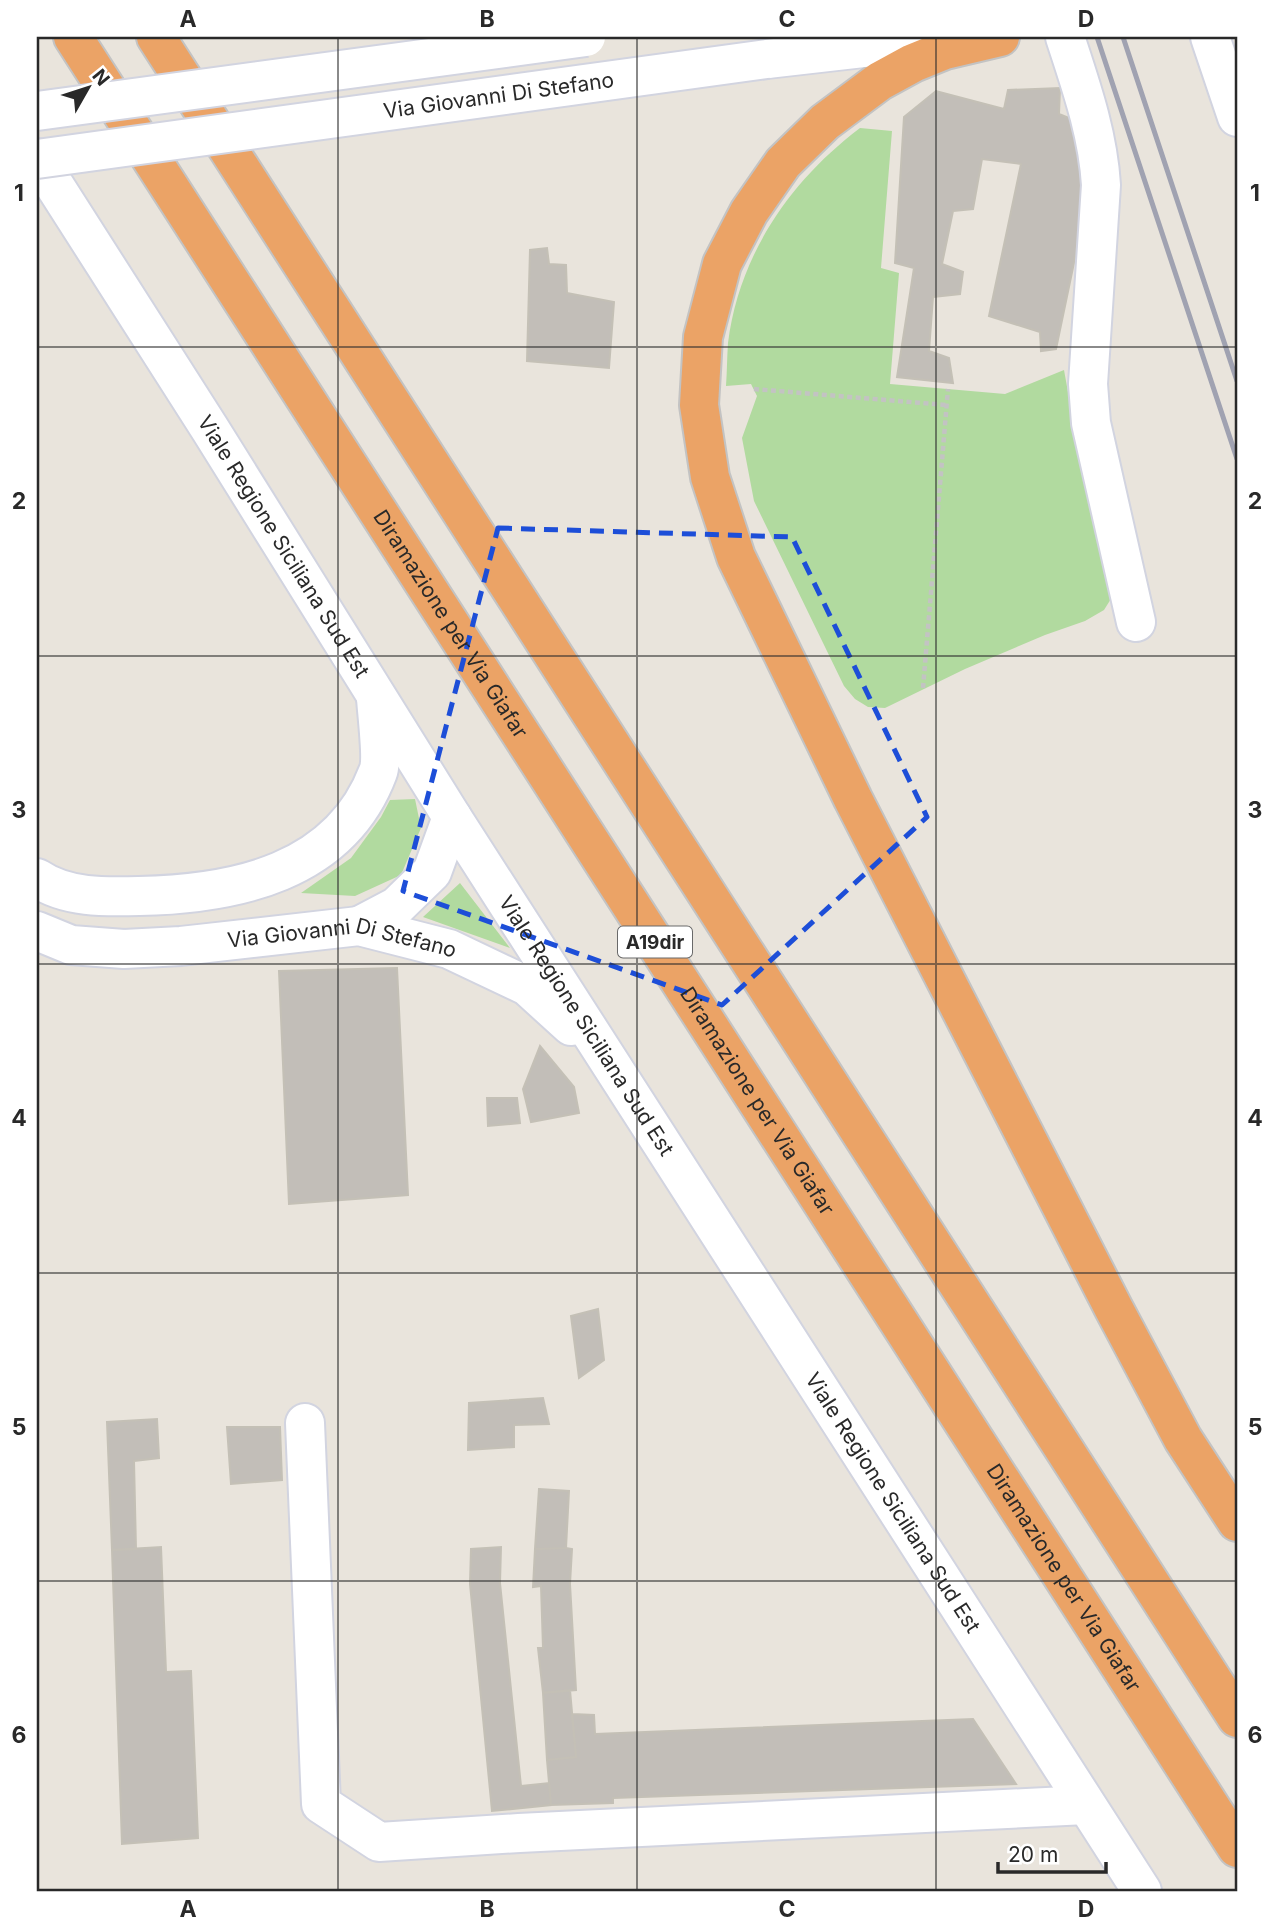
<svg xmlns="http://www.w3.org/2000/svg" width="1274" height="1928" viewBox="0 0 1274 1928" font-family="Inter,sans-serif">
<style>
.green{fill:#b1da9f}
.building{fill:#c2beb8;stroke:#c4c0b6;stroke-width:2}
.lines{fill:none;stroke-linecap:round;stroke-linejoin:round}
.minor-casing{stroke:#d2d4e0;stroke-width:42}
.tertiary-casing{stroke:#d2d4e0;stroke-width:42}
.motorway-casing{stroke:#c3c3c3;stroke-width:42}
.path{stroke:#c3c3c3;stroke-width:4.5;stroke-dasharray:5 3.5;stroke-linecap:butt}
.minor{stroke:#fff;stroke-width:38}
.tertiary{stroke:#fff;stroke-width:38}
.motorway{stroke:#eba366;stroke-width:38}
.rail{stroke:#a0a2b1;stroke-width:5}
.tertiary-bridge-casing{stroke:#d2d4e0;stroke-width:42;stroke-linecap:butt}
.tertiary-bridge{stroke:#fff;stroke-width:38}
.marked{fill:none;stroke:#1d4ed8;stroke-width:5;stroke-dasharray:14 9;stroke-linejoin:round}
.grid{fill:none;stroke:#292929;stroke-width:2;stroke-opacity:0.55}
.labels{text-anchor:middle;stroke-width:7;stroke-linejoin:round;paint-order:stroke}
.shield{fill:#fff;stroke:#696969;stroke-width:2}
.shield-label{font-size:19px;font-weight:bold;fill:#292929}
.street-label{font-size:21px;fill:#292929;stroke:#fff}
.neatline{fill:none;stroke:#292929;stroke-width:2.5}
.grid-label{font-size:23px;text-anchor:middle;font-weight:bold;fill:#292929}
</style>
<rect width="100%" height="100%" fill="#e9e4dc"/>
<!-- green -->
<path class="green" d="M860,128L892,131L881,268L899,273L890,384L1005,394L1064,370L1073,420L1114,594L1104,610L1085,621L1045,635L965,669L885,708L868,707L855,699L844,686L754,501L742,438L757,396L751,384L726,386C727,372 727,357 728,343C739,255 790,181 860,128Z
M415,799L421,828L401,875L355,896L301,893L351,858L381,817L390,800Z
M460,883L510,948L423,917Z"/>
<!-- building -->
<path class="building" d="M1060,88L1059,114L1074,120L1094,167L1056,349L1041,351L1040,332L989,316L1021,164L982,159L973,209L953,211L942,264L963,272L960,294L933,297L929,351L949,358L953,383L897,377L914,268L895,263L904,117L936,91L1004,109L1008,90Z
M547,248L549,264L566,265L567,293L614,302L609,368L527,361L530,250Z
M397,968L408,1195L289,1204L279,971Z
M540,1046L574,1087L579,1113L531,1122L523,1089Z
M487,1098H517L520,1123L488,1126Z
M598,1309L604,1360L579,1378L571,1316Z
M543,1398L549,1424L514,1425V1447L468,1450L469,1403Z
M157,1419L159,1458L134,1461L136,1549L112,1550L107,1422Z
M227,1427H280L282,1480L231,1484Z
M539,1489L569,1491L566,1548L535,1549Z
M161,1547L166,1672L191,1671L198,1838L122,1844L112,1550Z
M501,1547L500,1583L521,1786L549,1783L551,1805L492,1811L470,1584L471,1549Z
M566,1548L572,1549L570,1584L576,1690L543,1693L538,1648H543L541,1586L533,1587L535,1549Z
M570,1690L576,1757L547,1760L543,1693Z
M572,1714L594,1715L595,1734L973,1719L1016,1784L613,1798V1803L551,1805L547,1760L576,1757Z"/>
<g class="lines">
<defs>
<path id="minor" d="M1065,37C1081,86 1098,134 1101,185L1088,384L1091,423L1136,622
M305,1423L321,1804L379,1842L519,1833L1086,1805"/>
<g id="tertiary">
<path d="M1210,37L1237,117"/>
<path d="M767,59L959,37"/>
<path id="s1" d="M37,158L210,429L452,817L1142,1891"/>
<path d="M37,878C66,898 105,897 139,896C235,894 340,873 378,772C383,760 377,714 376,698"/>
<path d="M359,926L397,906L432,872L452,817"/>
<path id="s2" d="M37,931L71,945L124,949L181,946L359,926L449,949L527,986L571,1026"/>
</g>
<g id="motorway">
<path id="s3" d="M73,37L1237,1848"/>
<path d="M156,37L1237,1718"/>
<path d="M1000,37L945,50L913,63L880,81L825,122L783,163L749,212L722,264L703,337L699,405L710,477L736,557L853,799L1114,1309L1183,1439L1237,1522"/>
</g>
</defs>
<!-- minor casing -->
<use href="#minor" class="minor-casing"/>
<!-- tertiary casing -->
<use href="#tertiary" class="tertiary-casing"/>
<!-- motorway casing -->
<use href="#motorway" class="motorway-casing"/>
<!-- path -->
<path class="path" d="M754,389L946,405
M923,688L948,389"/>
<!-- minor -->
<use href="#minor" class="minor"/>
<!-- tertiary -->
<use href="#tertiary" class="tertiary"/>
<!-- motorway -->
<use href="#motorway" class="motorway"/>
<!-- rail -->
<path class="rail" d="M1097,37L1237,459
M1123,37L1237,381"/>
<defs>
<g id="tertiary-bridge">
<path d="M37,111L586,37"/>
<path id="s4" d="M37,159L767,59"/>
</g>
</defs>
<!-- tertiary-bridge casing -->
<use href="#tertiary-bridge" class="tertiary-bridge-casing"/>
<!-- tertiary-bridge -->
<use href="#tertiary-bridge" class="tertiary-bridge"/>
</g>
<!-- marked area -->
<path class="marked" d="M498,528L792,537L927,817L722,1005L403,891Z"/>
<!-- grid -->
<path class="grid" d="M338,37V1891M637,37V1891M936,37V1891M37,347H1237M37,656H1237M37,964H1237M37,1273H1237M37,1581H1237"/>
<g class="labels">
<!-- shield labels -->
<rect class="shield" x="618" y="926.5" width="74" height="31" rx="5"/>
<g class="shield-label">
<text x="655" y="949">A19dir</text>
</g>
<!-- street labels -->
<g class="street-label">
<text dy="7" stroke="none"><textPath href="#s4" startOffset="466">Via Giovanni Di Stefano</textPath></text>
<text dy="7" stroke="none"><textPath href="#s1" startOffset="460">Viale Regione Siciliana Sud Est</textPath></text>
<text dy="7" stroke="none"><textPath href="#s3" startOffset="698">Diramazione per Via Giafar</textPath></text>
<text dy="7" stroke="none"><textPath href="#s2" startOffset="310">Via Giovanni Di Stefano</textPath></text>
<text dy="7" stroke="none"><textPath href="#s1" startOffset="1027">Viale Regione Siciliana Sud Est</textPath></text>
<text dy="7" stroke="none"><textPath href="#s3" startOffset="1265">Diramazione per Via Giafar</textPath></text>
<text dy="7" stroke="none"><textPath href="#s1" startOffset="1594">Viale Regione Siciliana Sud Est</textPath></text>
<text dy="7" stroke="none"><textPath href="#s3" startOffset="1832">Diramazione per Via Giafar</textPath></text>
</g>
</g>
<!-- border -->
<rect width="1274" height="1928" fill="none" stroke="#ffffff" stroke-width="77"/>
<!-- north arrow -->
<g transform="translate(88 88) rotate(51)" stroke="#ffffff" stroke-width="5" paint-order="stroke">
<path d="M0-5L12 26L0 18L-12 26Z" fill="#292929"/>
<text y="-10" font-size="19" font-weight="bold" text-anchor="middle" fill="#292929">N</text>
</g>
<!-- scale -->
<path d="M998 1862v10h108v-10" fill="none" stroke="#292929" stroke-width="3.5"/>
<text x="1008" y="1862" font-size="21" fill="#292929" stroke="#ffffff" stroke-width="5" paint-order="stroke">20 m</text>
<rect x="38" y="38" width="1198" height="1852" class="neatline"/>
<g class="grid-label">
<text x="188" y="27">A</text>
<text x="487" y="27">B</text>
<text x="787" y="27">C</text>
<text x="1086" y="27">D</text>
<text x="19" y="201">1</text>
<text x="1255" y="201">1</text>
<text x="19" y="509">2</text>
<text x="1255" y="509">2</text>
<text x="19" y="818">3</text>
<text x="1255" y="818">3</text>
<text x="19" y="1126">4</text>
<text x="1255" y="1126">4</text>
<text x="19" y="1435">5</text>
<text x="1255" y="1435">5</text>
<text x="19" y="1743">6</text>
<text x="1255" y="1743">6</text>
<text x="188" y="1917">A</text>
<text x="487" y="1917">B</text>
<text x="787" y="1917">C</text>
<text x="1086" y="1917">D</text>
</g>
</svg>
